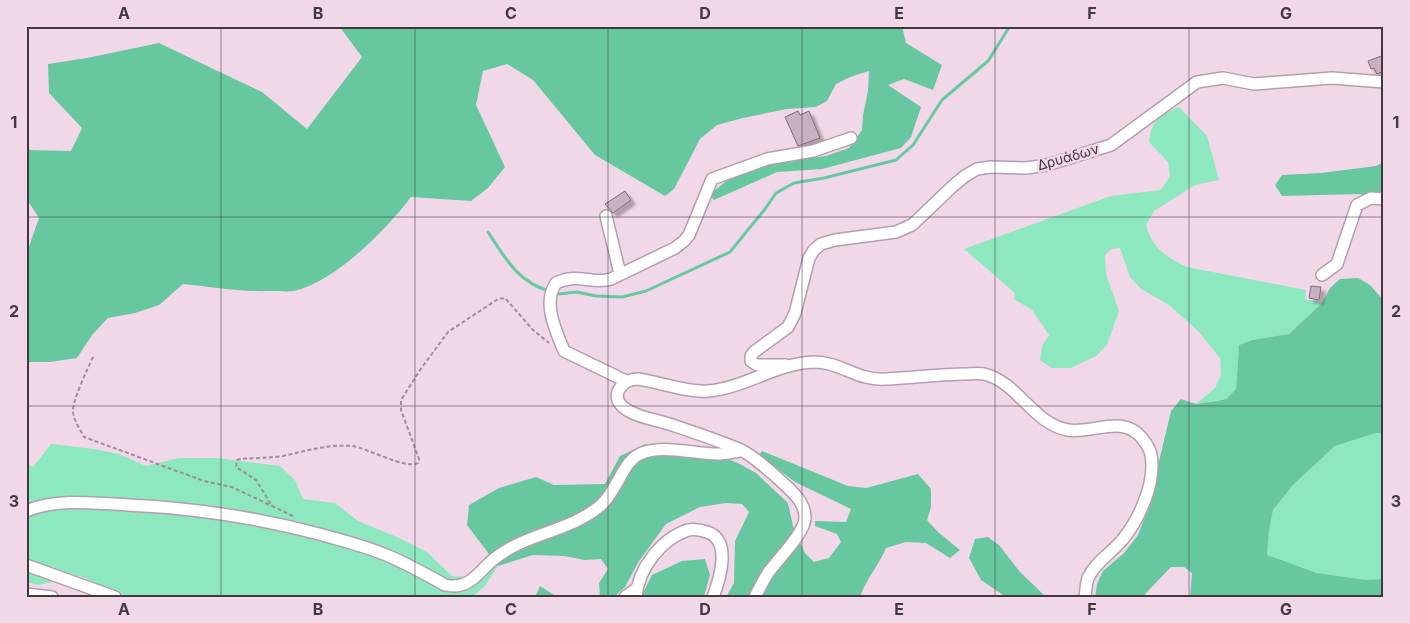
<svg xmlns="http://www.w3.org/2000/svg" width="1410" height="623" viewBox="0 0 1410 623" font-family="Inter,sans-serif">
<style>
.green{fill:#8de8c0}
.forest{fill:#67c8a0}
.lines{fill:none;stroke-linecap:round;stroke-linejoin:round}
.stream{stroke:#67c9a0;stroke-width:3}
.building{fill:#c9b1c1;stroke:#806a79;filter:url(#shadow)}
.minor-casing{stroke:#b59ead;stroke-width:14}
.path{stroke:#9f8d99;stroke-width:2;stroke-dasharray:4 2.5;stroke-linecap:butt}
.minor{stroke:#fff;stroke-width:11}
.grid{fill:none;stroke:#42383f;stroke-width:1;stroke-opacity:0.55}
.labels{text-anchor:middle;stroke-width:5;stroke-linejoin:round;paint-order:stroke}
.street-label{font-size:14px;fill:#42383f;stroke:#f1d8e9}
.neatline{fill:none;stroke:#42383f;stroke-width:2}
.grid-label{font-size:16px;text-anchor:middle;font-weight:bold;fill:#42383f}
</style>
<defs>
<filter id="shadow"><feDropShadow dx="4.5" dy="4.5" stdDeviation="1" flood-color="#0004"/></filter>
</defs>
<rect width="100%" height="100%" fill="#f1d8e9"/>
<!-- green -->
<path class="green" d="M1179,107L1207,136L1219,180L1195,185L1154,211L1146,225C1152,248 1166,257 1187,267L1306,290L1305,299L1322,303L1289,334L1252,340L1239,345L1236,389L1226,399L1196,404L1215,388L1221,375L1220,358L1198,331L1169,305L1141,289L1130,277L1120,248L1111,249L1105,255L1106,274L1119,311L1107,345L1096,356L1071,368H1052L1040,360L1042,346L1049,335L1032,310L1014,299L1015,293L964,249L1111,196L1161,190L1170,176L1168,162L1149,142C1152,119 1159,116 1179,107Z
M1376,433H1384V579L1366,580L1317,573L1267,556L1269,531L1273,510L1294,484L1335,446Z
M51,444L94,449L119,454L146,466L179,458H217L280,466L295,480L303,499L335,503L358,521L397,537L427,552L452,576L466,577L490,554L498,566L485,586L472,597H129L80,576L39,585L26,582V464L33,467Z"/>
<!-- forest -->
<path class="forest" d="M339,26H902L906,43L942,65L933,90L904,79L888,85L921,107L911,137L901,148L822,169L777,172L714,200L709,195L730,178L772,163L826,156L849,148L862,130L863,115L868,91L869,71L850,77L836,84L827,101L816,107L787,109L743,118L717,125L700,139L674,189L665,196L595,155L533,80L507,64L483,71L476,105L505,167L488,188L471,201L411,197C386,230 335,282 294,291C287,292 278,291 271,291C241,292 213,287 183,284L159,305L135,313L108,318L92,335L77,358L50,362H26V255L39,218L26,198V150L71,151L82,128L49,93L48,64L87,58L159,43L262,92L307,129L362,57Z
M1384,162V206L1360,194L1282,196L1275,185L1282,175L1321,173L1376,166Z
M1358,278L1370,285L1384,301V433H1376L1335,446L1294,484L1273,510L1269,531L1267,555L1317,573L1366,580L1384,579V597H1190L1192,573L1184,567H1171L1146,593L1144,597H1095L1097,584L1103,571L1124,553L1138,535L1147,512L1171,411L1181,399L1196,404L1217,401L1226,399L1236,389L1239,345L1252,340L1289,334L1322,303L1330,288L1340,279Z
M645,444L691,446L738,463L756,473L788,503L793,526L805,553L814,562L829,558L841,542L837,534L815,526V521L846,522L851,509L795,482L759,455L762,451L848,486L866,488L918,474L931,489V507L927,520L938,532L960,550L950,558L926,543L906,542L886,548C879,565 866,579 860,597H726L734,583L735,541L749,512L742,504L726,503L700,507L666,524L639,561L625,587L614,597H600L599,583L608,569L601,559L585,560L564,556L533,555L498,566L467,525L469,505L499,488L536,477L554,485L605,484L620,456Z
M988,537L999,545L1020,572L1046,597H1006L981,580L969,558L975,539Z
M705,559L710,575L704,597H637L643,593L652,575L682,561Z
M540,586L557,597H535Z"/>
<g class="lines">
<!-- stream -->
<path class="stream" d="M488,232C505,258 518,282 549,291
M555,293L559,294L577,292L596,296L622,297L646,291L730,252L765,209L776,193L794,183L824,178L896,160L913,145L942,100L988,61L1010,26"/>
</g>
<!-- building -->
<path class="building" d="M1384,55V71L1377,74L1374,68L1371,69L1368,61Z
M798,111L800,115L809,111L820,138L798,146L785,117Z
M625,191L631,200L613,213L605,204Z
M1311,286L1321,287L1319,300L1309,298Z"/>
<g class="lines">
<defs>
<path id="minor" d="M606,216L620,274
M1322,275L1337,264L1357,205L1371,198L1384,199
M786,365H757L751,361V356L754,352L788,327L795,313L809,258L814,250L821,244L835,240L896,232L912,225L953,186L965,176L977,169L991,167L1026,168L1047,165L1111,145L1197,82L1223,78L1254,84L1332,78L1384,82
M626,381L564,351C556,331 542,303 556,283C578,272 591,285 611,279L675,248L684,241L689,235L712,179L767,159L813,151L851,138
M26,511C58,498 94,503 128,505C194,508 255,517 319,534C340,540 361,545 381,553C403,561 425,574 445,585C472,591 479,569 498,556C529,533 570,531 600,506C616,493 622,464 638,455C658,443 695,454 717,454C725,454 733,452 740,451
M26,565L115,597
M26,594L52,597
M625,597L636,589
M636,597C638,569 661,539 688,530C693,529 701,530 707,532C732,540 720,579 713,597
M755,597C759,589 763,581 768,573C777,560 806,532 805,517C805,503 793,492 783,483C770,471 756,458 741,450C718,440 693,432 669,424C654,419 635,417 623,407C609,395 623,379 638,379C659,382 689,393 708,391C745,388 777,363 814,362C841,362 857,381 886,379C913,378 939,374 965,374C971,374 978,373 984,374C1018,382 1033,424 1068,430C1094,434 1122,414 1142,438C1146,443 1150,449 1151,455C1156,482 1140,518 1123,539C1113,552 1095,562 1088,578C1086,584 1086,591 1085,597"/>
</defs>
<!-- minor casing -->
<use href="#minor" class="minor-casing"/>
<!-- path -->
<path class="path" d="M93,357C88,368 72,401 73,412C74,421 80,429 84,437L204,481L232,487L272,506
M293,516L272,506L256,480L236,467L237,460L240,459C254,458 268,458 283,456C306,451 327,444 352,446C367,448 407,470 418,463L419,459L401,410V400L420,370L448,332L498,299L505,298L533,330L549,343"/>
<!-- minor -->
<use href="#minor" class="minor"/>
</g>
<!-- grid -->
<path class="grid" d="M221,26V597M415,26V597M608,26V597M802,26V597M995,26V597M1189,26V597M26,217H1384M26,406H1384"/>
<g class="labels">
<!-- street labels -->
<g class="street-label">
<text transform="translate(1068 157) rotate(-16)" y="5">Δρυάδων</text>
</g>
</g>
<!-- border -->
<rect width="1410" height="623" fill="none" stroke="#f1d8e9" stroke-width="55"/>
<rect x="28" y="28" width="1354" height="568" class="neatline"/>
<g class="grid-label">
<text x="124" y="19">A</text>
<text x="318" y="19">B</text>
<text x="511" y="19">C</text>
<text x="705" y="19">D</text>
<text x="899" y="19">E</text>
<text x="1092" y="19">F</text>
<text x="1286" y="19">G</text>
<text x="14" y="128">1</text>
<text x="1396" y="128">1</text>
<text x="14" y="317">2</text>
<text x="1396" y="317">2</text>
<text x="14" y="507">3</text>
<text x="1396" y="507">3</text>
<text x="124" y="615">A</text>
<text x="318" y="615">B</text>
<text x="511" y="615">C</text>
<text x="705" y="615">D</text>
<text x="899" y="615">E</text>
<text x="1092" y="615">F</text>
<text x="1286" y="615">G</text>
</g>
</svg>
